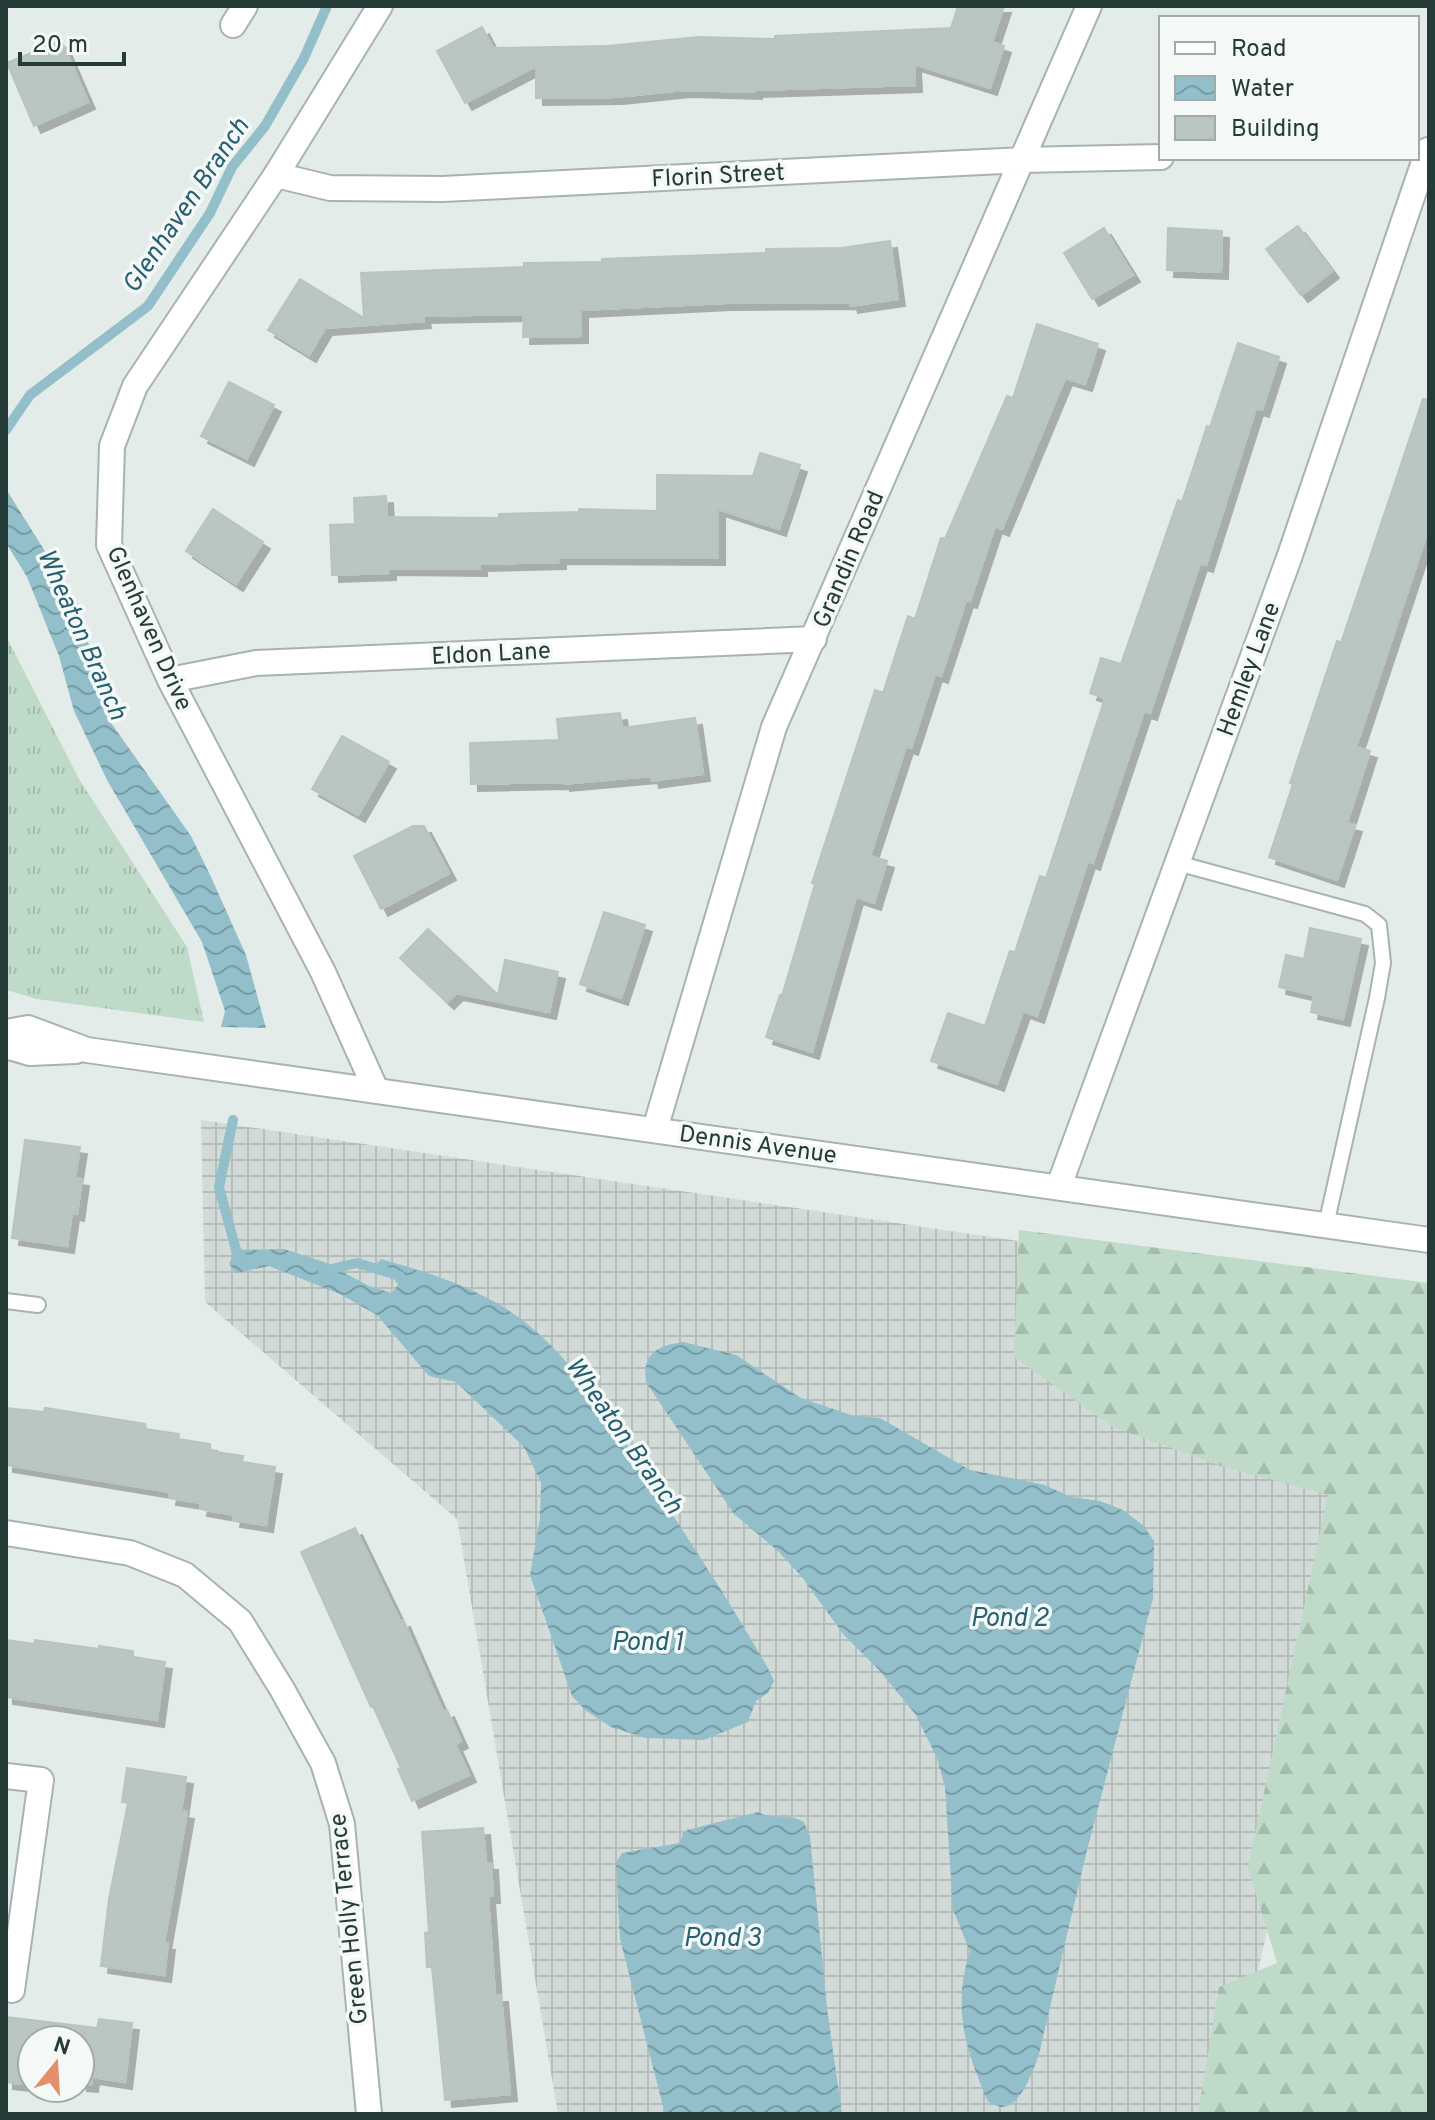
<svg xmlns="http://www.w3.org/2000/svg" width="1435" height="2120" viewBox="0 0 1435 2120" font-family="Overpass,sans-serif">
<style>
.industrial{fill:url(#industrial-grid)}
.grass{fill:url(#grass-tufts)}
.forest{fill:url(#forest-firs)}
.water{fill:url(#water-waves)}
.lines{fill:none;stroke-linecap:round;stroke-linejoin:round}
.stream{stroke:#92bfca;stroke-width:10}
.building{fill:#b9c6c2;stroke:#b7c5c0;stroke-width:2;filter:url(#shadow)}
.service-casing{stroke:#a7b3b0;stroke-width:18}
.minor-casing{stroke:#a7b3b0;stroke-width:28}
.tertiary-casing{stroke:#a7b3b0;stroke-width:28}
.service{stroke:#fff;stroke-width:14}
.minor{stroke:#fff;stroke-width:24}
.tertiary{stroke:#fff;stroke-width:24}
.labels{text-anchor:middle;stroke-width:7;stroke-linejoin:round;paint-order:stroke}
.street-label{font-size:24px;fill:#253b37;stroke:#f4f8f6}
.water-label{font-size:26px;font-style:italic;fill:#266071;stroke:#f4f8f6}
</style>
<defs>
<pattern id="industrial-grid" width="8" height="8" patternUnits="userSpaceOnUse" patternTransform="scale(2)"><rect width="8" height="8" fill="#d2dbd8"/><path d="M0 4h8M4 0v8" fill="none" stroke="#b4bdba"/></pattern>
<pattern id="grass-tufts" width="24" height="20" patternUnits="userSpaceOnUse" patternTransform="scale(2)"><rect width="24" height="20" fill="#bfdac8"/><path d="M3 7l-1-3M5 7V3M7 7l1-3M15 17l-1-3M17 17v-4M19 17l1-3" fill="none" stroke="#a4bcac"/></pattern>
<pattern id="forest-firs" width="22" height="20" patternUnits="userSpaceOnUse" patternTransform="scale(2)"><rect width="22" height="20" fill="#bfdac8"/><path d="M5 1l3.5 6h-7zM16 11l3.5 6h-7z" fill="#a4bcac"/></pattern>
<pattern id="water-waves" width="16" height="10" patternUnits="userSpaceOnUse" patternTransform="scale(2)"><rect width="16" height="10" fill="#92bfca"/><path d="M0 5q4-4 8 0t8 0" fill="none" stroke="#779ca5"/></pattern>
<filter id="shadow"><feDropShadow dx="7" dy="7" stdDeviation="0" flood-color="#0004"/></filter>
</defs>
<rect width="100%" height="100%" fill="#e4ece9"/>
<!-- industrial -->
<path class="industrial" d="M201,1120L1417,1300L1224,2114H558L457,1519L205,1302Z"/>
<!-- grass -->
<path class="grass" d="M6,636L79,779L187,947L204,1022L37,999L6,990Z"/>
<!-- forest -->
<path class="forest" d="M1019,1230L1429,1283V2114H1198L1219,1987L1277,1963L1248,1867L1328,1495L1221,1466L1113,1427L1014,1357Z"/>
<!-- water -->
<path class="water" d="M6,489L78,604L109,720L191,836L211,877L246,955L266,1028L221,1027L225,1011L202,942L107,780L74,711L59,656L27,577L6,543Z
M284,1249L324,1262L369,1286L392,1293L398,1285L393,1277L377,1263L381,1259C427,1272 463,1283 505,1308C571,1349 617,1430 659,1494C697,1552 735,1610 769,1670L774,1681L768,1693L756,1701L748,1722L704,1740L646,1738L611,1727L585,1710L572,1696L530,1575L540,1518L541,1483L524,1447L456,1382L429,1376L377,1315L340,1294L269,1266L236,1273L229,1264L236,1250Z
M683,1342L736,1355L801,1398L854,1416L880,1418L970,1470L1045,1485L1071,1497L1100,1501L1123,1510L1144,1526L1154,1541L1153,1598L1086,1854L1039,2054C1034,2068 1021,2108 1001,2107C996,2106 992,2103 988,2102C965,2048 952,2008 970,1951L953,1910L945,1787L937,1758L916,1715L879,1670L843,1634L802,1577L778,1551L734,1514L646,1382C642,1353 657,1346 683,1342Z
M758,1812C775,1821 788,1813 804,1822L810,1836L827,2008L842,2114H665L620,1939L616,1863L622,1853L680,1843L683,1833L687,1830Z"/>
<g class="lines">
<!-- stream -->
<path class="stream" d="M6,430L30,395L148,306L210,213L232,167L265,126L304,58L327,6
M233,1120L219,1187L236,1250L244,1259
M323,1271L357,1263L400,1276"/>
</g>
<!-- building -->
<path class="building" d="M958,6H1004L992,42L1004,46L990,88L914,64L915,85L755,90V92L684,90L616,97L536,98V66L465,103L437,51L482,27L493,48L607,46L699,37L775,39V36L951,28Z
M61,40L88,102L34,126L7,63Z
M1298,226L1332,271L1301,295L1266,249Z
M1104,228L1133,275L1092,299L1064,253Z
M1168,228L1222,231L1221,272L1167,270Z
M890,241L898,299L851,306L850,302L725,303L581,310V336L523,337L524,314L423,316L424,321L325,328L309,355L268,330L300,279L364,318L361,273L524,267V263L602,262V259L766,253V249L841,248Z
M1037,324L1098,344L1085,384L1065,378L1002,529L995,526L970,601L966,600L941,676L935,674L911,748L906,746L870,856L887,861L874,903L856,897L812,1052L766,1037L780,995L782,996L815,884L812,883L875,690L883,693L908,616L915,619L941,538L945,539L1007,396L1013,398Z
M1238,343L1279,357L1262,410L1256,408L1206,565L1200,563L1150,713L1144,711L1093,863L1088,861L1037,1016L1023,1011L997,1084L931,1061L948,1013L985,1026L1010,951L1015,952L1040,876L1046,878L1105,698L1090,693L1101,658L1121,664L1178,500L1182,502L1207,426L1210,427Z
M229,382L274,405L247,459L201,436Z
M1423,399L1429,400V527L1356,747L1370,751L1347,823L1355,825L1337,880L1269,857L1293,784L1290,783L1337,641L1341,643Z
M760,453L800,465L779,529L718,509V558L559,557V562L480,564V569L389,568V573L332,575L330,525L355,524L354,498L386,496L387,517L499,518V514L579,512V509L657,511V475L753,476Z
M213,509L263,542L236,584L186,551Z
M620,713L622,728L695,718L703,774L652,781L651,776L563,784V782L471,784L470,743L559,740L557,719Z
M342,736L389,762L358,815L312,789Z
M413,826H424L449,873L381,909L354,856Z
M604,912L645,925L621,998L580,984Z
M1310,928L1361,939L1343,1019L1311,1012L1314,995L1279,987L1286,955L1304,959Z
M428,929L498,995L505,960L558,972L549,1012L456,993L447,1002L400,958Z
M25,1140L80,1147L75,1178L82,1179L77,1214L72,1213L67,1246L12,1238Z
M6,1408L44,1412L45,1408L145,1424L146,1429L179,1434L178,1439L210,1444V1451L243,1456L242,1462L275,1467L266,1525L233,1520L234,1515L200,1509L201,1503L169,1498L170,1492L6,1465Z
M355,1528L400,1621L403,1620L443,1712L447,1710L461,1741L455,1744L469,1775L412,1801L398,1769L401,1768L373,1706L371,1707L301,1552Z
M6,1640L34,1644L35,1640L99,1649V1646L133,1651V1657L165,1662L157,1720L6,1697Z
M127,1768L186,1777L181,1811L187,1812L164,1943H168L164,1975L101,1966L109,1899L128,1803L122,1802Z
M483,1828L486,1863H491L493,1896H488L495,1995H501L510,2094L445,2100L432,1967H427L425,1933L429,1932L422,1832Z
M6,2017L97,2028L99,2019L132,2023L125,2082L92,2077L91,2085L80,2084V2040H32V2085L6,2082Z"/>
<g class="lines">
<defs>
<path id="service" d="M1177,863L1365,914L1379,925L1383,963L1377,998L1326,1225
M6,1301L38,1305"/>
<path id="minor" d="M233,25L245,6
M276,175L330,188L443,189L1021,160L1161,157
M170,680L256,663L814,639
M376,1090L323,972L170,680L109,545L112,446L135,386L276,175L380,6
M655,1129L774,727L1089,6
M1059,1186L1289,558L1428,150
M6,1533L130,1553L185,1575L240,1621L282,1689L323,1763L342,1824L369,2114
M6,1776L41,1780L12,1990"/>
<path id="tertiary" d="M6,1032L28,1028L87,1050L1429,1240
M6,1046L30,1053L76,1051"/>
</defs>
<!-- service casing -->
<use href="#service" class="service-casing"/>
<!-- minor casing -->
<use href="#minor" class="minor-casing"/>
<!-- tertiary casing -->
<use href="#tertiary" class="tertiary-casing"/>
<!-- service -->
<use href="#service" class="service"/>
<!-- minor -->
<use href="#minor" class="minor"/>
<!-- tertiary -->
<use href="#tertiary" class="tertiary"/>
</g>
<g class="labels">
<!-- street labels -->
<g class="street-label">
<text transform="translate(718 175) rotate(-3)" y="8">Florin Street</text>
<text transform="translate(848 559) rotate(-67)" y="8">Grandin Road</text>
<text transform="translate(150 628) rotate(66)" y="8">Glenhaven Drive</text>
<text transform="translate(491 653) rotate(-3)" y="8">Eldon Lane</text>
<text transform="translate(1248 669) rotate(-70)" y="8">Hemley Lane</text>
<text transform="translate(758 1144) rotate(8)" y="8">Dennis Avenue</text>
<text transform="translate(348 1919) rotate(-96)" y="8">Green Holly Terrace</text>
</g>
<!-- water labels -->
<g class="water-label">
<text transform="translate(185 205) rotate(-56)" y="9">Glenhaven Branch</text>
<text transform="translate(83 634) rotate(66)" y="9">Wheaton Branch</text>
<text transform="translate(625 1435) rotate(55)" y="9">Wheaton Branch</text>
<text x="1009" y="1626">Pond 2</text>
<text x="647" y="1650">Pond 1</text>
<text x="722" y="1946">Pond 3</text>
</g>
</g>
<!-- border -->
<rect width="1435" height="2120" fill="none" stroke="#253b37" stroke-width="16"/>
<!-- legend -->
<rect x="1159" y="16" width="260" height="144" fill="#f4f8f6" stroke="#a1acaa" stroke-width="2"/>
<rect x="1175" y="42" width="40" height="12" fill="#ffffff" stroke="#a1acaa" stroke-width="2"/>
<text x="1231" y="56" font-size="24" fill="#253b37">Road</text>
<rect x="1175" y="76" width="40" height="24" fill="url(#water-waves)" stroke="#a1acaa" stroke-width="2"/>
<text x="1231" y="96" font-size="24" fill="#253b37">Water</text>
<rect x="1175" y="116" width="40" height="24" fill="#b9c6c2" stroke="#a1acaa" stroke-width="2"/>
<text x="1231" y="136" font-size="24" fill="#253b37">Building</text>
<!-- north arrow -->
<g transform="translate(56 2064) rotate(18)"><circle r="38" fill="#f4f8f6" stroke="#a1acaa" stroke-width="2"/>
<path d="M0-6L14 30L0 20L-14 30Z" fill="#e38f6b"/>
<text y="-12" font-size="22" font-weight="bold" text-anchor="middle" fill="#253b37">N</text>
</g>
<!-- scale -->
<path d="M20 52v12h104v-12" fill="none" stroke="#253b37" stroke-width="4"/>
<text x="32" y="52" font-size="24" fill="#253b37" stroke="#f4f8f6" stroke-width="6" paint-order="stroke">20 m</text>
</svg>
